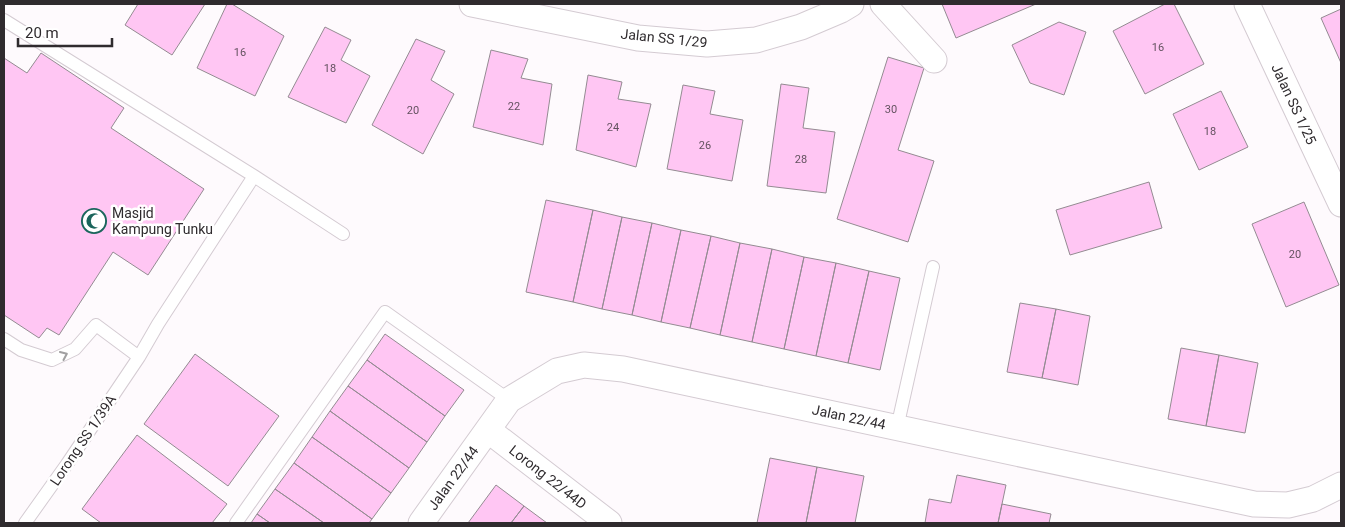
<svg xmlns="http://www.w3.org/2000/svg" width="1345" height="527" viewBox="0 0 1345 527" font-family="Roboto,sans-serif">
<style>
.building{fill:#ffc6f3;stroke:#948b92}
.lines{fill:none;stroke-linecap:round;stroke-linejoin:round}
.lane-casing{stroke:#d4cbd2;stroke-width:14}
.street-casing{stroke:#d4cbd2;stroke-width:27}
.lane{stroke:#fff;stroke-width:12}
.street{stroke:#fff;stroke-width:25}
.oneway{stroke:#a1a0a1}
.labels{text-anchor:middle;stroke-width:5;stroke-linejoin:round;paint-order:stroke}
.number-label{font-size:11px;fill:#63525f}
.street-label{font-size:14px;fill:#2f2b2e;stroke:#fff}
.poi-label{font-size:14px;fill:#2f2b2e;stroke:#fff;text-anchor:start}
</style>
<rect width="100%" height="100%" fill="#fefafd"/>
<!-- building -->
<path class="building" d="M138,4H205L172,55L125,25Z
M227,4H232L284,36L255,96L197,68Z
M942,4H1036L956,38Z
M1165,4H1174L1204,64L1145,94L1113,31Z
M1341,9V63L1321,18Z
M1059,22L1086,32L1064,95L1030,83L1012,45Z
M325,27L351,40L341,60L370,76L346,123L288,97Z
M416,39L445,51L431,80L454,94L423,154L372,125Z
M491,50L528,59L521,78L552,84L543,145L473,127Z
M41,53L124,108L111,128L204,189L148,275L113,252L59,335L47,328L39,338L4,315V58L27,73Z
M888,57L924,68L898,150L934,161L908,242L837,219Z
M588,75L622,82L618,99L651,104L636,167L576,150Z
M781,84L809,88L803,128L835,132L826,193L767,186Z
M683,85L715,91L710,114L743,120L732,181L667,169Z
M1221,91L1248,147L1199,170L1173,114Z
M1149,182L1162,228L1070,255L1056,210Z
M546,200L593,210L573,302L526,292Z
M1304,202L1339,285L1286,307L1252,224Z
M593,210L622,217L602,309L573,302Z
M622,217L652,223L632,315L602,309Z
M652,223L681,230L661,322L632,315Z
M681,230L711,236L690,328L661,322Z
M711,236L740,243L720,335L690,328Z
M740,243L772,249L752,342L720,335Z
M772,249L804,257L784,349L752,342Z
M804,257L836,263L816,356L784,349Z
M836,263L869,271L848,363L816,356Z
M869,271L900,278L880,370L848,363Z
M1020,303L1056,309L1042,378L1007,372Z
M1056,309L1090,316L1078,385L1042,378Z
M385,334L464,390L445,416L367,360Z
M1181,348L1219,355L1206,426L1168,419Z
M195,354L279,416L228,486L144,424Z
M1219,355L1258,363L1245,433L1206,426Z
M367,360L445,416L427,442L348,386Z
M348,386L427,442L409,468L330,411Z
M330,411L409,468L391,493L312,437Z
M137,435L227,504L212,523H101L82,509Z
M312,437L391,493L372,519L294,463Z
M770,458L817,467L806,523H757Z
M294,463L372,519L369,523H324L275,489Z
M817,467L864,476L855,523H806Z
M957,475L1006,485L998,523H925L929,499L951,503Z
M496,485L524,506L511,523H468Z
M275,489L324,523H270L257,514Z
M1002,504L1051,514L1049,523H998Z
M524,506L547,523H511Z
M257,514L270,523H251Z"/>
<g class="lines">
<defs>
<path id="lane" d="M4,20L254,176L343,234
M4,339L21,350L52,360L75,349L96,325L139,357
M897,428L933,267
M25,523L67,464L139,357L158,324L254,176
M236,523L385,312L509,400"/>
<path id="street" d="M472,4L638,38L707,44L756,40L801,27L841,10L851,4
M883,4L934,60
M1247,4L1341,204
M488,430L609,523
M421,523L509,400L557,371L584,365L623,369L1254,504L1288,505L1313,499L1341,485"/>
</defs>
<!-- lane casing -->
<use href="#lane" class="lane-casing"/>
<!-- street casing -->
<use href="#street" class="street-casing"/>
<!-- lane -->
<use href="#lane" class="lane"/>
<!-- street -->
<use href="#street" class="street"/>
</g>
<!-- one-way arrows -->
<defs><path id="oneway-chevron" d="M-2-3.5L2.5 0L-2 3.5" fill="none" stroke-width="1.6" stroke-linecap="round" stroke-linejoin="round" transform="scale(1.25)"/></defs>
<use class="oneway" href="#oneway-chevron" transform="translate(64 355) rotate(-24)"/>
<!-- icons -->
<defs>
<symbol id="mosque-ring" viewBox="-11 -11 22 22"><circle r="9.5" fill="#fff" stroke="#1b655c" stroke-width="1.5"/><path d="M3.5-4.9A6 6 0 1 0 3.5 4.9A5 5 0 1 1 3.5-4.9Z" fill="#1b655c"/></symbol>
</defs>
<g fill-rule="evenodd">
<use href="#mosque-ring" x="80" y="207" width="28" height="28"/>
</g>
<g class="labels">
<!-- number labels -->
<g class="number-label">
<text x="1158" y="51">16</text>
<text x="240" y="56">16</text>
<text x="330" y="72">18</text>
<text x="514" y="110">22</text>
<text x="891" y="113">30</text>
<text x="413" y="114">20</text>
<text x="613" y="131">24</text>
<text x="1210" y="135">18</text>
<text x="705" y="149">26</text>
<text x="801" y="163">28</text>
<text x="1295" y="258">20</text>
</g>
<!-- street labels -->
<g class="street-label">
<text transform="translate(664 38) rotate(6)" y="5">Jalan SS 1/29</text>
<text transform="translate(1294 104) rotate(65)" y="5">Jalan SS 1/25</text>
<text transform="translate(849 417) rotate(12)" y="5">Jalan 22/44</text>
<text transform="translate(83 440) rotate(-56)" y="5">Lorong SS 1/39A</text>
<text transform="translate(548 477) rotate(38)" y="5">Lorong 22/44D</text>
<text transform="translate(453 478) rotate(-54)" y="5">Jalan 22/44</text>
</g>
<!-- poi labels -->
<g class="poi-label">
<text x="112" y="218">Masjid<tspan x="112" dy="16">Kampung Tunku</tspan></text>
</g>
</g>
<!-- border -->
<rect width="1345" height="527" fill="none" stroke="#2f2b2e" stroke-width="10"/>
<!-- scale -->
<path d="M18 38v8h94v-8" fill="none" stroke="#2f2b2e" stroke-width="2.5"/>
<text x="25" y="38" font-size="15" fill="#2f2b2e" stroke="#ffffff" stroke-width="4" paint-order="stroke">20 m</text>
</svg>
